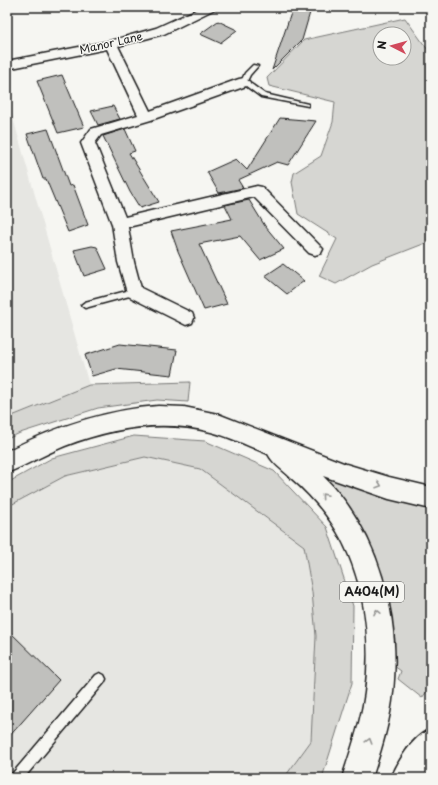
<svg xmlns="http://www.w3.org/2000/svg" width="438" height="785" viewBox="0 0 438 785" font-family="'Playpen Sans',sans-serif">
<style>
.built{fill:#e6e6e2}
.green{fill:#d6d6d2;stroke:#797977;fill-rule:evenodd}
.building{fill:#c0c0bd;stroke:#1c1c1c}
.lines{fill:none;stroke-linecap:round;stroke-linejoin:round}
.lane-casing{stroke:#1c1c1c;stroke-width:3}
.street-casing{stroke:#1c1c1c;stroke-width:3}
.highway-casing{stroke:#1c1c1c;stroke-width:3}
.lane{fill:#f6f6f2;fill-rule:evenodd}
.street{fill:#f6f6f2;fill-rule:evenodd}
.highway{fill:#f6f6f2;fill-rule:evenodd}
.oneway{stroke:#949492}
.labels{text-anchor:middle;stroke-width:3;stroke-linejoin:round;paint-order:stroke}
.far-street-label{font-size:11px;fill:#1c1c1c;stroke:#f6f6f2}
.shield{fill:#f6f6f2;stroke:#5d5d5c;stroke-width:1}
.shield-label{font-size:12px;font-weight:bold;fill:#1c1c1c}
</style>
<rect width="100%" height="100%" fill="#f6f6f2"/>
<filter id="ink" filterUnits="userSpaceOnUse"><feTurbulence type="fractalNoise" baseFrequency=".025" numOctaves="2"/><feDisplacementMap in="SourceGraphic" scale="8" xChannelSelector="R" yChannelSelector="G"/><feConvolveMatrix kernelMatrix="1 2 1 2 8 2 1 2 1" color-interpolation-filters="sRGB"/></filter>
<g filter="url(#ink)">
<!-- built -->
<path class="built" d="M7,97L89,385L7,418Z
M145,457L200,469L304,546L312,592L316,636L311,741L284,778H7V504L65,476Z"/>
<!-- green -->
<path class="green" d="M405,18L428,50L431,57V241L372,264L336,284L319,276L337,239L298,214L292,182L294,173L321,156L333,122L335,102L269,86L267,78L304,40ZM380,34H404V58H380Z
M190,382L188,402L157,400L98,408L20,433L7,439V418L89,385Z
M134,436L205,441L274,471L327,527L353,606L352,683L322,778H284L311,741L316,636L312,592L304,546L200,469L145,457L65,476L7,507V483L52,458Z
M326,475L377,496L431,509V686L422,698L398,679L401,671L394,666L323,479Z"/>
<!-- building -->
<path class="building" d="M293,7L311,9L302,40L272,70Z
M218,21L237,30L220,43L200,34Z
M62,75L84,127L58,133L37,81Z
M113,106L120,119L98,125L91,111Z
M280,118L316,121L288,165L277,162L238,180L243,188L219,193L207,172L236,159L247,170Z
M48,129L69,186L73,185L88,225L68,232L46,179H43L27,134Z
M125,129L135,151L129,153L159,202L140,208L130,192L103,136Z
M249,200L265,226L284,249L260,260L240,236L199,244L227,304L204,310L178,251L171,231L232,219L225,205Z
M92,246L97,247L107,269L84,276L74,250Z
M283,264L304,281L287,294L265,276Z
M120,344L177,350L172,375L116,369L92,376L85,355Z
M7,629L59,680L7,739Z"/>
<g class="lines">
<defs>
<path id="lane" d="M253,65L258,66L250,75L247,81L265,94L308,104V106L261,97L242,83L241,82L245,73Z
M134,289L137,290L138,292L137,294L85,308L81,305L85,302Z
M100,673L104,675L106,679L104,683L24,778H10L12,774L96,675Z"/>
<path id="street" d="M202,7H217L215,9L164,34L118,46L150,111L239,79L244,78L250,82L249,85L151,120L101,135L95,143L125,217L257,186L262,187L323,249L321,253L315,255L309,253L254,197L128,227L134,262L141,288L192,313L194,318L192,323L186,325L128,296L118,262L112,224L81,143L91,129L138,115L107,49L7,69V61L110,41L156,28Z"/>
<path id="highway" d="M158,406L184,407L218,414L346,464L389,477L431,487V509L389,499L323,476C379,531 401,616 393,692C390,722 381,750 372,778H342C351,750 361,722 365,693C373,634 363,564 326,515C316,502 304,489 291,478C283,470 273,464 268,454C250,447 231,437 211,432C162,419 112,428 65,446C45,454 27,465 7,473V451C55,427 104,410 158,406Z
M431,729V768L424,778H391C399,760 413,736 431,729Z"/>
</defs>
<!-- lane casing -->
<use href="#lane" class="lane-casing"/>
<!-- street casing -->
<use href="#street" class="street-casing"/>
<!-- highway casing -->
<use href="#highway" class="highway-casing"/>
<!-- lane -->
<use href="#lane" class="lane"/>
<!-- street -->
<use href="#street" class="street"/>
<!-- highway -->
<use href="#highway" class="highway"/>
</g>
<!-- one-way arrows -->
<defs><path id="oneway-chevron" d="M-2-3.5L2.5 0L-2 3.5" fill="none" stroke-width="1.6" stroke-linecap="round" stroke-linejoin="round"/></defs>
<g class="oneway">
<use href="#oneway-chevron" transform="translate(379 485) rotate(19)"/>
<use href="#oneway-chevron" transform="translate(324 496) rotate(-131)"/>
<use href="#oneway-chevron" transform="translate(377 612) rotate(-102)"/>
<use href="#oneway-chevron" transform="translate(369 741) rotate(-73)"/>
</g>
</g>
<g class="labels">
<!-- far-street labels -->
<g class="far-street-label">
<text transform="translate(111 43) rotate(-13)" y="4">Manor Lane</text>
</g>
<!-- shield labels -->
<rect class="shield" x="340" y="582" width="64" height="20" rx="3"/>
<g class="shield-label">
<text x="372" y="596">A404(M)</text>
</g>
</g>
<!-- margin -->
<rect width="438" height="785" fill="none" stroke="#f6f6f2" stroke-width="24"/>
<rect x="12" y="12" width="414" height="761" fill="none" stroke="#1c1c1c" stroke-width="1.5" filter="url(#ink)"/>
<!-- north arrow -->
<g transform="translate(392 46) rotate(276)"><circle r="19" fill="#f6f6f2" stroke="#9f9f9c"/>
<path d="M0-3L7 15L0 10L-7 15Z" fill="#d1495b"/>
<text y="-6" font-size="11" font-weight="bold" text-anchor="middle" fill="#1c1c1c">N</text>
</g>
</svg>
